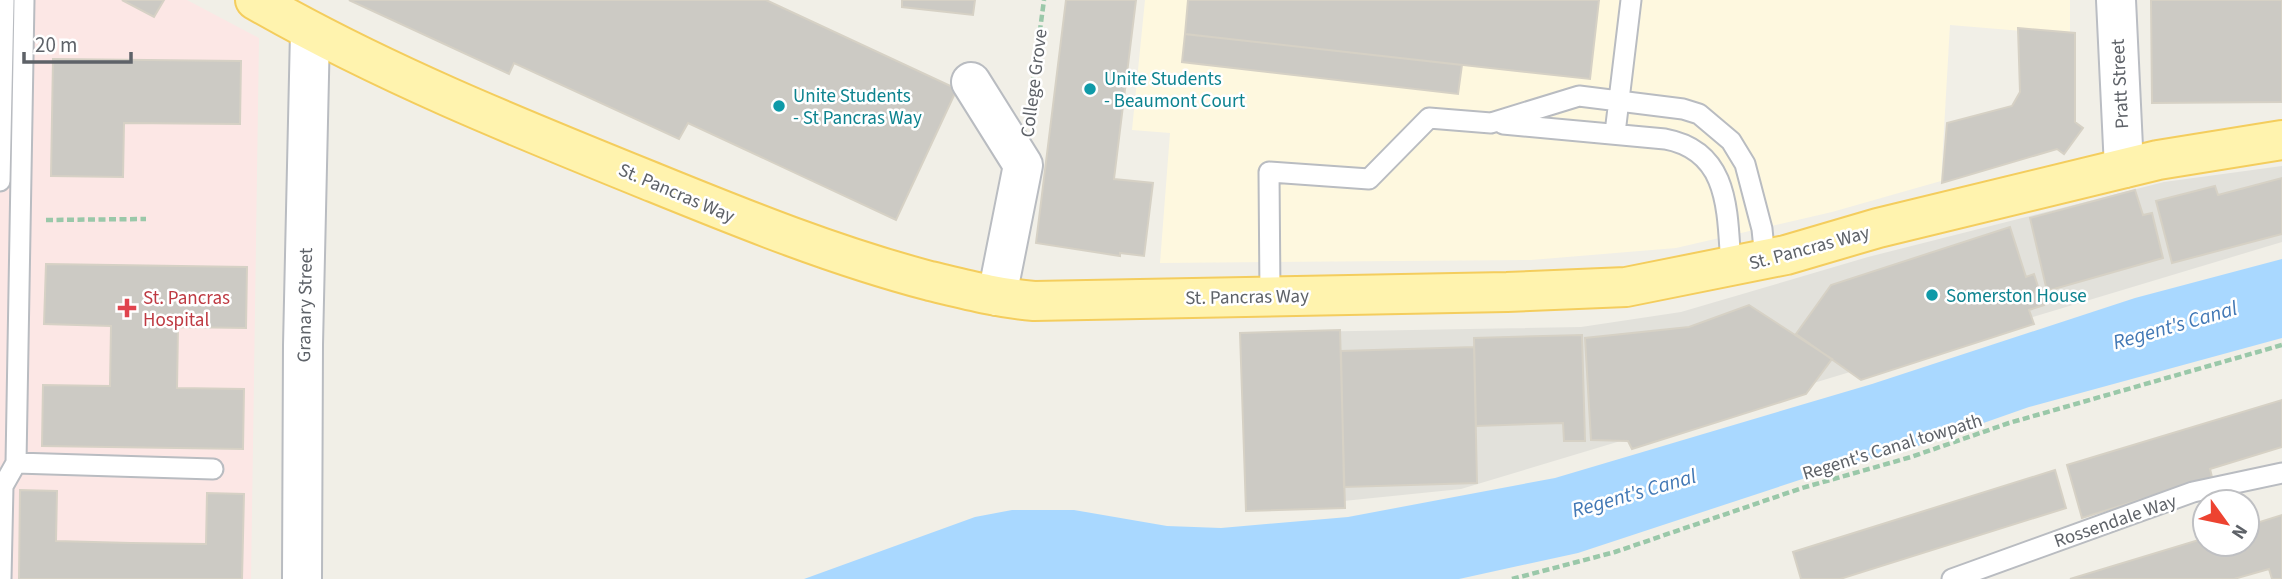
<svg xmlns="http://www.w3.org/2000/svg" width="2282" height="579" viewBox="0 0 2282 579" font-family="'Source Sans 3',sans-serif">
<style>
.commercial{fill:#fef8df}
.industrial{fill:#e2e1db}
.medical{fill:#fce7e5}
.water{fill:#a9d8ff}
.building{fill:#cccac4;stroke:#d6d1c5;stroke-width:2}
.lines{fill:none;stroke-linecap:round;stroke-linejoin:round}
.lane-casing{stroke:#b9bcc1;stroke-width:23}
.street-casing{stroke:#b9bcc1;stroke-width:42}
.secondary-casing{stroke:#babdc3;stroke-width:42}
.primary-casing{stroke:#f4cd5d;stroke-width:42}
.path{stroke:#9ac8a9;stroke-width:4.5;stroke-dasharray:7 3.5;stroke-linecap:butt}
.lane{stroke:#fff;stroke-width:19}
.street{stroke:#fff;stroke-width:38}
.secondary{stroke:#fff;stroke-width:38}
.primary{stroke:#fff3ae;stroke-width:38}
.culture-dot{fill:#0f9aa8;stroke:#fff;stroke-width:2.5}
.health-dot{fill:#e0444e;stroke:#fff;stroke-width:2.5}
.labels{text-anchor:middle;stroke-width:5;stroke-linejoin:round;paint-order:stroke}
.culture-label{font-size:19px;fill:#0d838f;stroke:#fff;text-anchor:start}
.street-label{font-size:19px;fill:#5e6268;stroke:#fff}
.health-label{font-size:19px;fill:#be3a42;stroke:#fff;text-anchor:start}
.water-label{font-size:21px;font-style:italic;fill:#4278b5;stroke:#fff}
</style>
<rect width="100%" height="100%" fill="#f1efe7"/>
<!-- commercial -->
<path class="commercial" d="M1145,0H2070V35L1950,25L1941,181L1832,212L1676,248L1531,260L1160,263L1170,133L1132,130Z"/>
<!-- industrial -->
<path class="industrial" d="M2282,166V242L1461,489L1246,511L1240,333L1581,327L1681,312L1868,257L2164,182Z"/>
<!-- medical -->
<path class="medical" d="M0,0H187L259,38L251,579H0Z"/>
<!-- water -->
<path class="water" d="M2282,259V338L2029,407L1918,446L1836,468L1578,553L1459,579H804L975,517L1012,510H1074L1167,526L1221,528L1348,517L1555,478L1872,384L2135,298Z"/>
<!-- building -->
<path class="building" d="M122,0H164L154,17Z
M349,0H766L957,89L896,220L688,123L679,139L514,63L509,74Z
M902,0H975L973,15L902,7Z
M1066,0H1136L1114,179L1153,183L1144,256L1120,253V256L1036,243Z
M1188,0H1599L1590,79L1185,34Z
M2151,0H2282V102L2152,103Z
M2018,28L2075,33V122L2083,128L2064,154L2057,149L1942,183L1947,123L2012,106L2020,92Z
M1185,34L1462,65L1458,94L1182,62Z
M53,59L241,61L240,124L124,123L123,177L51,176Z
M2282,178V234L2172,263L2156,201L2215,186L2218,195Z
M2135,190L2143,215L2152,213L2163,258L2047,291L2030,218Z
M2010,227L2026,277L2034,274L2044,305L2029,310L2034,324L1861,380L1796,334L1831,285Z
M46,264L247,267L246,328L178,327L177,388L244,389L243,449L42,446L43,385L110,386L111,326L44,324Z
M1749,305L1832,359L1806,394L1632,449L1628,441L1591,440L1585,338L1689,327Z
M1340,330L1345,508L1246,511L1240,333Z
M1582,335L1585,441H1564L1563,423L1476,426L1474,338Z
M1474,347L1477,483L1344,487L1341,351Z
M2282,400V447L2210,469L2212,477L2082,518L2067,465Z
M2055,470L2066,508L1840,579H1801L1793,552Z
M20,490L57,491L56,541L131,543L206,544L207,493L244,494L242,579H19Z
M2282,515V579H2272L2269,569L2234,579H2070L2205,538V544H2247V526Z"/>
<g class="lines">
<defs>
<path id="lane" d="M1503,124L1665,139C1730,151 1727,211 1731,266
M1615,133L1631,0
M0,181L4,0
M1270,295L1269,172L1369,179L1429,118L1491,123L1579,96L1683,109L1699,114L1731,141L1745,164L1762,229L1765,259
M16,463L213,469
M1,579L3,486L16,463L24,0
M1952,579L2193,492L2282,473"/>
<path id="street" d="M971,82L1023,165L997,296
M302,579L303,345L310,32"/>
<path id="secondary" d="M2116,0L2124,168"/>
<path id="primary" d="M255,0C382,73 519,128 655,183C746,220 835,256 930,281C964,289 998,298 1034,301L1507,292L1626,287L1786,255L1878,228L2158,160L2282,140"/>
</defs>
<!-- lane casing -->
<use href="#lane" class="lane-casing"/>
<!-- street casing -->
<use href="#street" class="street-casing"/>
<!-- secondary casing -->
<use href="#secondary" class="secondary-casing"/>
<!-- primary casing -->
<use href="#primary" class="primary-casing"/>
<!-- path -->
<path class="path" d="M1030,105L1044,0
M46,220L146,219
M1512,579L1615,552L1802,488L1911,457L2009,423L2282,345"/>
<!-- lane -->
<use href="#lane" class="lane"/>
<!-- street -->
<use href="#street" class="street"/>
<!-- secondary -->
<use href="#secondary" class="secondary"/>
<!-- primary -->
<use href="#primary" class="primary"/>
</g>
<!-- markers -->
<g class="culture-dot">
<circle cx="1090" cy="89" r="7"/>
<circle cx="779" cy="106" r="7"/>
<circle cx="1932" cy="295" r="7"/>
</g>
<path class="health-dot" d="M123.5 297.5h7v7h7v7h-7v7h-7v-7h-7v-7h7z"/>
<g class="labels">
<!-- culture labels -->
<g class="culture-label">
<text x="1104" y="85">Unite Students<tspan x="1104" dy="22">- Beaumont Court</tspan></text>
<text x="793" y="102">Unite Students<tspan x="793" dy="22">- St Pancras Way</tspan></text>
<text x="1946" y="302">Somerston House</text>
</g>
<!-- street labels -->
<g class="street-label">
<text transform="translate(1033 83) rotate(-83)" y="7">College Grove</text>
<text transform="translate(2119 84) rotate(-93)" y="7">Pratt Street</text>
<text transform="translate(677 192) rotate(23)" y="7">St. Pancras Way</text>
<text transform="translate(1809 247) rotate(-15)" y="7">St. Pancras Way</text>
<text transform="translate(1247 296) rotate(-1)" y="7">St. Pancras Way</text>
<text transform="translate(304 305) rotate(-89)" y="7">Granary Street</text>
<text transform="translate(1892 446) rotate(-17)" y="7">Regent's Canal towpath</text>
<text transform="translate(2115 520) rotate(-19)" y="7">Rossendale Way</text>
</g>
<!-- health labels -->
<g class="health-label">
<text x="143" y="304">St. Pancras<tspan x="143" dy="22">Hospital</tspan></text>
</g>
<!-- water labels -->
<g class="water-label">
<text transform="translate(2175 325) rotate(-16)" y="7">Regent's Canal</text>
<text transform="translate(1634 493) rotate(-16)" y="7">Regent's Canal</text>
</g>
</g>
<!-- north arrow -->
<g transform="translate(2226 523) rotate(123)"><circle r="33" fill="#ffffff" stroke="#bfc0c3" stroke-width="2"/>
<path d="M0-5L12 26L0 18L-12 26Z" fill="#ed4331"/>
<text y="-10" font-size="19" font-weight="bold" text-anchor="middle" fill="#5e6268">N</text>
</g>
<!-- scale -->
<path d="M24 52v10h107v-10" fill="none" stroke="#5e6268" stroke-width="3.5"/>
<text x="35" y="52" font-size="21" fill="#5e6268" stroke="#ffffff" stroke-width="5" paint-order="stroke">20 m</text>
</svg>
